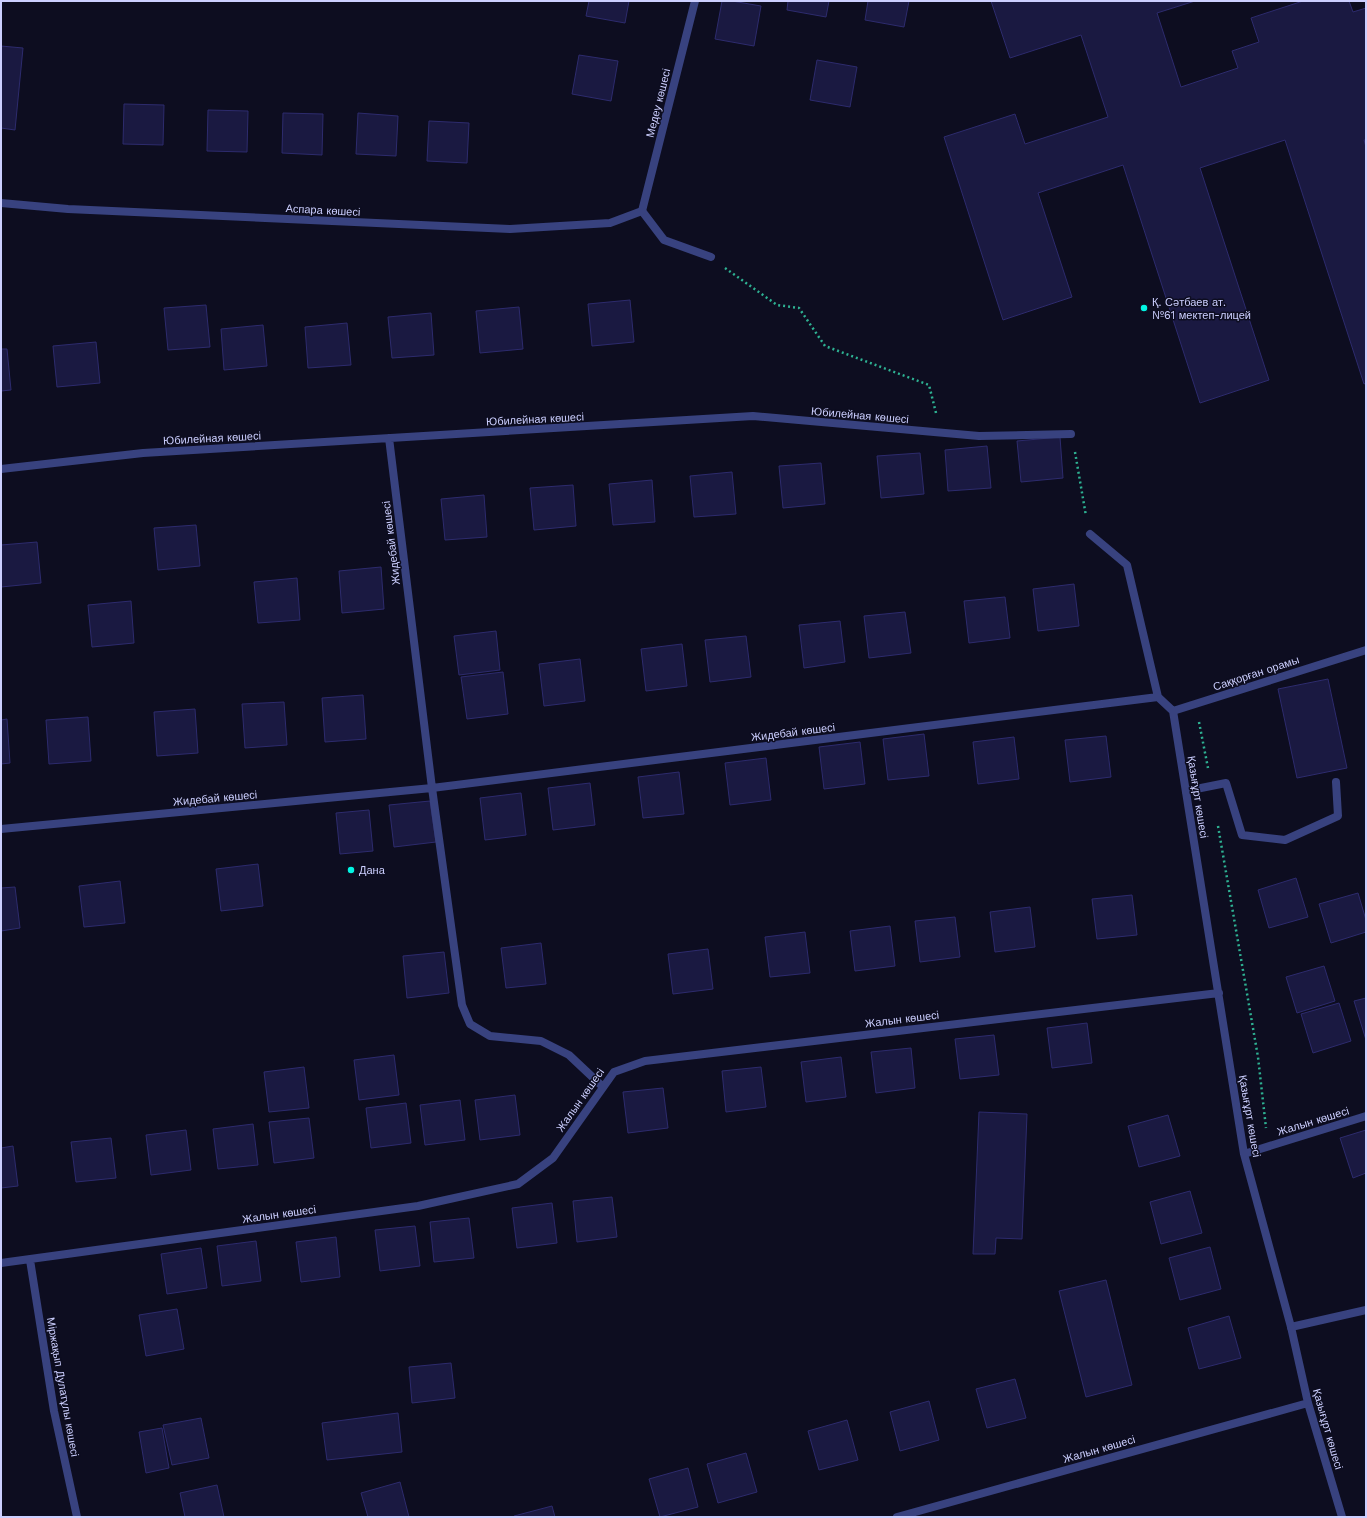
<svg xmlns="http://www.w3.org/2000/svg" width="1367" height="1518" viewBox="0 0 1367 1518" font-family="'Work Sans',sans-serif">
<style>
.building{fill:#1a1941;stroke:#2d2b6d}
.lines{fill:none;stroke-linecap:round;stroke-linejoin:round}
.path{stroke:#2eb192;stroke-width:2.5;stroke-dasharray:2 3;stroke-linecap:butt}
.lane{stroke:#38427f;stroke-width:8}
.street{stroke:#38427f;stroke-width:8}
.poi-dot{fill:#02f5e3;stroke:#0d0d20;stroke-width:1.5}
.labels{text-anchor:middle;stroke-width:3;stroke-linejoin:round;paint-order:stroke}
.street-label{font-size:11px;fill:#cccfff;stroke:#0d0d20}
.poi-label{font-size:11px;fill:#cccfff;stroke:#0d0d20;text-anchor:start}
</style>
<rect width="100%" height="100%" fill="#0d0d20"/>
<!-- building -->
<path class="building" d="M589,1H629L625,23L586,16Z
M722,1H732L761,6L754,46L715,39Z
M788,1H829L826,17L787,10Z
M868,1H909L904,27L865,20Z
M991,1H1195L1157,13L1181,87L1238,68L1232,51L1259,42L1251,18L1303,1H1349L1353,12L1366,8V140H1364L1366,147V383L1364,384L1285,140L1200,168L1269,380L1200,403L1123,165L1038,193L1072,297L1003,320L944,137L1015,114L1025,144L1108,117L1081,35L1010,58Z
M1,46L23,48L15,130L1,128Z
M579,55L618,61L611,101L572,94Z
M817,60L857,67L850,107L810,100Z
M124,104L164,105L163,145L123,144Z
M208,110L248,111L247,152L207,151Z
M283,113L323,114L322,155L282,153Z
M358,113L398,116L396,156L356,154Z
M429,121L469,123L467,163L427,161Z
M630,300L634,342L592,346L588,304Z
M206,305L210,347L168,350L164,308Z
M519,307L523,349L480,353L476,311Z
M431,313L434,355L392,358L388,317Z
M347,323L351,365L308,368L305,327Z
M263,325L267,366L224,370L221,329Z
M96,342L100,383L57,387L53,346Z
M1,349H7L11,390L1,391Z
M1060,437L1063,478L1021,482L1017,441Z
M987,446L991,488L948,491L945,450Z
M920,453L924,494L881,498L877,456Z
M821,463L825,504L783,508L779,466Z
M732,472L736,514L694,517L690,476Z
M652,480L655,522L613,525L609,484Z
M573,485L576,526L534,530L530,488Z
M484,495L487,537L445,540L441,499Z
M196,525L200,566L158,570L154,528Z
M37,542L41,583L1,587V545Z
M381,567L384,609L342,613L339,571Z
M297,578L300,620L258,623L254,582Z
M1074,584L1079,626L1038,631L1033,589Z
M1005,597L1010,638L969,643L964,601Z
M131,601L134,643L92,647L88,605Z
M905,612L911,653L869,658L864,616Z
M840,621L845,662L804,668L799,625Z
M496,631L500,670L459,675L454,636Z
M746,636L751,677L710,682L705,640Z
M682,644L687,686L646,691L641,649Z
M580,659L585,701L544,706L539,664Z
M503,672L508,714L467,719L461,677Z
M1328,679L1347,768L1297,778L1278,689Z
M363,695L366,739L325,742L322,698Z
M284,702L287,745L245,748L242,704Z
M195,709L198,753L157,756L154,712Z
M88,717L91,761L49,764L46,720Z
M7,719L10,763L1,764V720Z
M924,734L929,776L888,780L883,739Z
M1106,736L1111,777L1070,782L1065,740Z
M1014,737L1019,779L978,784L973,742Z
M860,742L865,784L824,789L819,747Z
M766,758L771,800L730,805L725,763Z
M679,772L684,814L643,818L638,777Z
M590,783L595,825L553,830L548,788Z
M521,793L526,835L485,840L480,798Z
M430,801L436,842L394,847L389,805Z
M369,810L373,851L340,854L336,813Z
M258,864L263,906L221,911L216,869Z
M1296,878L1308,917L1269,928L1258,890Z
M120,881L125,923L84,927L79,886Z
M15,887L20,928L1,931V888Z
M1358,893L1366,920V932L1331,943L1319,904Z
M1132,895L1137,935L1097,939L1092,899Z
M1030,907L1035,947L995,952L990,912Z
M955,917L960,957L920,962L915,921Z
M890,926L895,966L855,971L850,931Z
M805,932L810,973L770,977L765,937Z
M541,943L546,984L506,988L501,948Z
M708,949L713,989L673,994L668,954Z
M444,952L449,993L407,998L403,956Z
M1324,966L1335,1001L1297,1013L1286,977Z
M1366,998V1040L1354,1001Z
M1339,1003L1351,1041L1313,1053L1301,1014Z
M1087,1023L1092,1063L1052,1068L1047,1028Z
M994,1035L999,1075L960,1079L955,1039Z
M911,1048L915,1088L876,1093L871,1052Z
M394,1055L399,1095L359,1100L354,1060Z
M841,1057L846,1097L806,1102L801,1062Z
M304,1067L309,1108L269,1112L264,1072Z
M761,1067L766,1107L726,1112L722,1071Z
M663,1088L668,1128L628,1133L623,1092Z
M515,1095L520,1135L480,1140L475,1100Z
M460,1100L465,1140L425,1145L420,1105Z
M406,1103L411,1143L371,1148L366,1108Z
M979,1112L1027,1114L1022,1239L996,1238L995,1254H973Z
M1168,1115L1180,1156L1139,1167L1128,1126Z
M309,1118L314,1158L274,1163L269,1122Z
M253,1124L258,1165L218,1169L213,1129Z
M186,1130L191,1170L151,1175L146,1135Z
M1366,1130V1173L1353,1178L1340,1138Z
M111,1138L116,1178L76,1182L71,1142Z
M13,1146L18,1186L1,1188V1148Z
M1190,1191L1202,1233L1161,1244L1150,1202Z
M612,1197L617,1237L577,1242L573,1201Z
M552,1203L557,1243L517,1248L512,1208Z
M469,1218L474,1258L434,1262L430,1222Z
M415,1226L420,1266L380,1271L375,1230Z
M336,1237L340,1277L301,1282L296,1242Z
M256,1241L261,1281L222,1286L217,1246Z
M1210,1247L1221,1289L1180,1300L1169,1258Z
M201,1248L207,1288L167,1294L161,1254Z
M1106,1280L1132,1385L1086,1397L1059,1291Z
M177,1309L184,1349L146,1356L139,1315Z
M1229,1316L1241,1358L1199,1369L1188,1328Z
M451,1363L455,1398L412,1403L409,1367Z
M1015,1379L1026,1418L987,1428L976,1389Z
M929,1401L939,1440L900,1451L890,1412Z
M398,1413L402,1452L327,1460L322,1423Z
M201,1418L209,1458L172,1465L163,1425Z
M847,1420L858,1460L819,1470L808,1431Z
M162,1428L169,1468L146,1473L139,1432Z
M746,1453L757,1492L718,1503L707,1464Z
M688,1468L698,1507L660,1517L649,1479Z
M400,1482L409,1517H368L361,1493Z
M217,1485L224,1517H185L180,1493Z
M552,1506L555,1517H514V1516Z"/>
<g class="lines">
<!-- path -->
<path class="path" d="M725,268L777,305L799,308L825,346L929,385L936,413
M1075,452L1086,516
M1199,722L1208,768
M1218,826L1258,1057L1266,1128"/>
<!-- lane -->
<path class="lane" d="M642,211L664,240L711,257
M1186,791L1226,783L1242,835L1285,840L1338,816L1336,782
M1291,1327L1366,1310"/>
<!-- street -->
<path class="street" d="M1,203L68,209L510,229L610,223L642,211L695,1
M389,438L432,788L462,1005L470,1024L490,1036L541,1041L569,1055L603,1087
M1,469L143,453L753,416L979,436L1071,434
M1090,534L1127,565L1158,697
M1158,697L1173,711L1366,650
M1173,711L1244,1154L1291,1327L1308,1403L1342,1517
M1,829L432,788L1158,697
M1244,1154L1366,1116
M30,1260L54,1411L77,1517
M1,1263L418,1206L518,1184L553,1158L614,1072L645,1061L1219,993
M897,1517L1308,1403"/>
</g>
<!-- markers -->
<g class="poi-dot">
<circle cx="1144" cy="308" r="4"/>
<circle cx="351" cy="870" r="4"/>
</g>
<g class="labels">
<!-- street labels -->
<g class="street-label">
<text transform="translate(658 103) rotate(-76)" y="4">Медеу көшесі</text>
<text transform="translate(323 210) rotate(3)" y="4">Аспара көшесі</text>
<text transform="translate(860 415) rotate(5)" y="4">Юбилейная көшесі</text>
<text transform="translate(535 419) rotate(-3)" y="4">Юбилейная көшесі</text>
<text transform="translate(212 438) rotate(-3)" y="4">Юбилейная көшесі</text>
<text transform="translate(391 543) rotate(-97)" y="4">Жидебай көшесі</text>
<text transform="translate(1256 673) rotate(-18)" y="4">Саққорған орамы</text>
<text transform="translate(793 732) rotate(-7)" y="4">Жидебай көшесі</text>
<text transform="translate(1198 797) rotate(81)" y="4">Қазығұрт көшесі</text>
<text transform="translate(215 798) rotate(-5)" y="4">Жидебай көшесі</text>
<text transform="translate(902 1019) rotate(-7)" y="4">Жалын көшесі</text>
<text transform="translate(580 1100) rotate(-55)" y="4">Жалын көшесі</text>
<text transform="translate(1250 1116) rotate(80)" y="4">Қазығұрт көшесі</text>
<text transform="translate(1313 1121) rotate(-17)" y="4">Жалын көшесі</text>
<text transform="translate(279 1214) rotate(-8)" y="4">Жалын көшесі</text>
<text transform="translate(63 1387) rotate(80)" y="4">Міржақып Дулатұлы көшесі</text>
<text transform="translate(1328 1429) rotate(74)" y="4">Қазығұрт көшесі</text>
<text transform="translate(1099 1449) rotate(-16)" y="4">Жалын көшесі</text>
</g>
<!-- poi labels -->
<g class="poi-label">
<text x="1152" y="306">Қ. Сәтбаев ат.<tspan x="1152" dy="13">№61 мектеп-лицей</tspan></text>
<text x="359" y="874">Дана</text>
</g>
</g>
<!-- border -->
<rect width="1367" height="1518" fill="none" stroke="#cccfff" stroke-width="4"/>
</svg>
